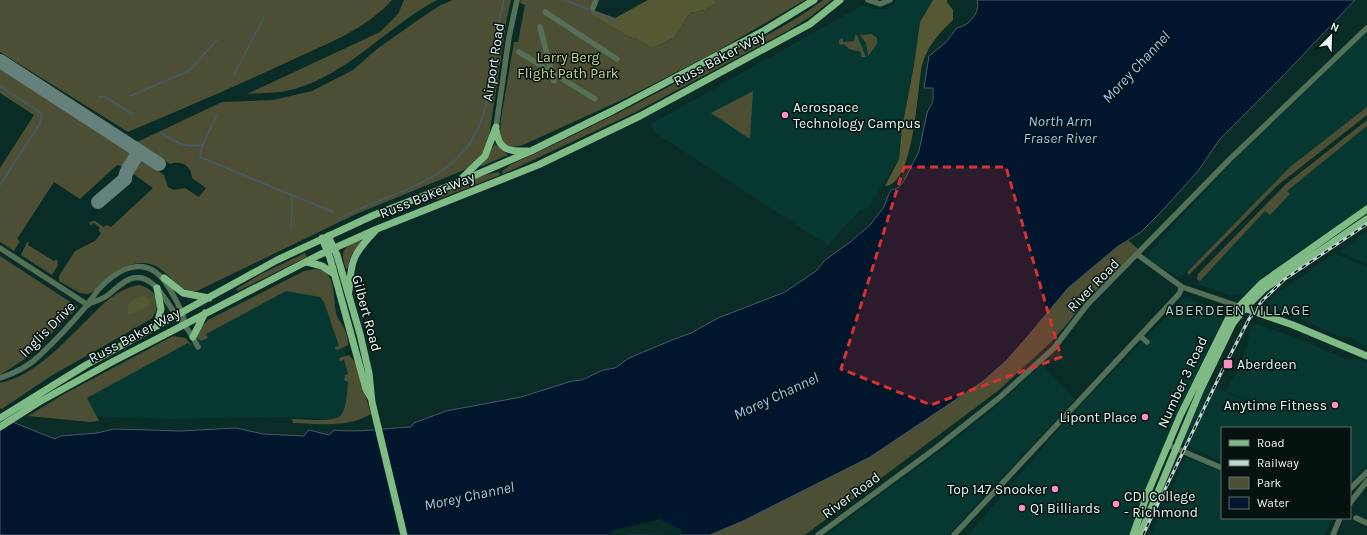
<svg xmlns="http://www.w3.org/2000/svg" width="1367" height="535" viewBox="0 0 1367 535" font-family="Karla,sans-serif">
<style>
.built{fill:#063730}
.green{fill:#4c4f34}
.forest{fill:#555833}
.water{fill:#00162c;stroke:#455a68}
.pier{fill:#092c27}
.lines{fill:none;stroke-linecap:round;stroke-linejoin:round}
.stream{stroke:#455a68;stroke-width:1.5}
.taxiway{stroke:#65817c;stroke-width:14}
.minor{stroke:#547056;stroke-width:5.5}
.major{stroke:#80bb86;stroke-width:7}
.rail-casing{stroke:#c1d6d2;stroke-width:3}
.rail{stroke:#05120f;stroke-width:1.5;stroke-dasharray:4.5;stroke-linecap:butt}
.marked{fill:#d73232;fill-opacity:0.2;stroke:#d73232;stroke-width:3;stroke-dasharray:8 5;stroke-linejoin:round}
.poi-dot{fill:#fc8fc3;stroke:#05120f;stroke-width:1.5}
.labels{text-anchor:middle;stroke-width:3;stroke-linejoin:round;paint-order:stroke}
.park-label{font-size:14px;fill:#cbd291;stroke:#05120f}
.street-label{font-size:14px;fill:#e5f8f4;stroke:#05120f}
.poi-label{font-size:14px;fill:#e5f8f4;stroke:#05120f;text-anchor:start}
.water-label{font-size:15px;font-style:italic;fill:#95c5f6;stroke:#05120f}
.neighbourhood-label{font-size:15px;letter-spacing:1px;fill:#a9cec6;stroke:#05120f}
</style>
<rect width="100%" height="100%" fill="#092c27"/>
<!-- built -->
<path class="built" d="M898,0H933L920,22L914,65L902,128L899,159L868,208L860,210L827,246L824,241L818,239L654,132L651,124L863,5L875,9H885Z
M1367,32V109L1284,174L1180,278L1150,261L1148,255L1150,251L1233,161Z
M1367,125V205L1266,274L1242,295L1233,296L1197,284L1239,233L1304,173Z
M1367,231V264L1339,252Z
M1334,253L1367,267V348L1350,337L1343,338L1267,304L1274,296Z
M292,287L326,294L352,374L344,418L328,419L287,417L169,419L90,416L83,400Z
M1184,298H1190L1198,303L1221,311L1224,314L1223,318L1176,417L1152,473L1129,535H968L1069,417Z
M1253,323L1289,335L1346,359H1359L1367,363V466L1350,481V428H1269L1275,413L1269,428H1222V462L1184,444L1183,439L1207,384L1258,406L1226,391L1242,361Z
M1041,365L1075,399L948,535H826L940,451L992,410Z
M1186,457L1222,472V518H1332L1325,535H1151Z"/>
<!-- green -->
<path class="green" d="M0,0H392C366,29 329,43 294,59C239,85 184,108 128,132L0,52Z
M404,0H437C384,28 342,82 281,92C270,93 258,93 247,94L380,32L398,14Z
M453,0H511L507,17L489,137C485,151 480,158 469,168L354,215L197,291C167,294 167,247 120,269C109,274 101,287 89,294L80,293L59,281V276L75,251L95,241L101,233L98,230L100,228L93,223L91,226L89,222L95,221L104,227L106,225L111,227L153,188L132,173V169L142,160L164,175L168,187L174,190L185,188L199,197L206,188L192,178C191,166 182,160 170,164L135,143L222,102L273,100L312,91L353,70L377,49L418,20L439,6Z
M521,0H594L590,14L629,37L637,39L652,48L674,38L690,13L705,10L715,4V0H805L712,54L626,98L523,145L513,147L505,145L500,136L501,119L514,42H518L525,5L520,3Z
M823,0H832L810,17L789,30L636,112L503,174L502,171L512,164C581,133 648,98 715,62C752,43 790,25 823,0Z
M872,34L877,38V44L868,56L866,43L860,35Z
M855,35H857L866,57H861V52L849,49L844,44L840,45L839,43V40L843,38V42L854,41Z
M0,68L131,154L125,167L117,165L80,199L54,182L17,239L20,241L14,251L0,242V168L34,115L0,93Z
M753,91V92L750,139L711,113Z
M1367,107V115L1278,185L1189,275L1187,272L1290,167Z
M1367,120V126L1287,191L1290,194L1270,215L1265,211L1200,281L1197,279L1198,274L1286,184Z
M495,144L508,155L480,167Z
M499,172L500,175L436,200V199C456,187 475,176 499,172Z
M363,240L351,255L348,268L346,269C339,250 344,245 363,240Z
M1128,240L1139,250L1085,301L1067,324L1050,343L999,390L805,535H710L743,521L870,457L982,382L1006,361L1028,336L1068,288L1117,247Z
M27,242H29L28,245L54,261L57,259L58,265L52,275L21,255Z
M305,253L307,257L238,291L236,289L261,274Z
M0,256L78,307L28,357L0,375Z
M315,269C340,270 331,305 338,318C342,325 349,334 348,345L338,350L335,349V347L339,346L324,302L320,297L286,291L206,334L208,338L201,341L197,338C197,330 203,325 208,320L304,271Z
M139,285C157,289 163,305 151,319L51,376L2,409L0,408V383C36,375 63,343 89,318C104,303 117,289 139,285Z
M173,336L186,338L192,346L188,343L87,398L99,421L90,422L28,416L64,394Z
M349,355L356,363L371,414C347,428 320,424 293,423L292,419C302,419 336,423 341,415C347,408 347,391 348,382L344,380L345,375L348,374L344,360L340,361L339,358Z"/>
<!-- forest -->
<path class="forest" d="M648,0H715V4L705,10L690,13L674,38L652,48L637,39L629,37L590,14L591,9L615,18Z
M933,0H947V2L953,10V20C939,33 927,47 922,65C917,87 915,185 885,186L899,159L902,128L914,65L920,22Z
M146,296L149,298V306L132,314H128C125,301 136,298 146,296Z"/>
<!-- water -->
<path class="water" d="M977,0H1355L1282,77L1220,139L1198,171L1160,213L1141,232L1117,247L1068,288L1028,336L1006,361L982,382L870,457L743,521L710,535H0V417L55,439L60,436L97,433L114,429L181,431L236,428L263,434L304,436L309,430L329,435L334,430C360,433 385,428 411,427L414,423L446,411L521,397L572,381L582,380L603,370L615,368L629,358L672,340L691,333L718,318L785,292L816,271L825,260L849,243L870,225L884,207L887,198L891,190L898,188L904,181L919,151L927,113L933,101V88H924L929,56L945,43L957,28C969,26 981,12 977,0Z"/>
<!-- pier -->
<path class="pier" d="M382,427L407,535H399L374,428Z
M660,519L682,530L680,535L627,534V535H608L611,534V531Z"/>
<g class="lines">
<!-- stream -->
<path class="stream" d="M566,0L618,22
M495,39L504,0
M234,75L264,17
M0,86L42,114L40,123L0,185
M130,96L189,71L217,40
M99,97L104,96L132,114
M217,114L202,147L200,157L333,212
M161,133C175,142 186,149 203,144
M290,194L292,199L291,230
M337,220C393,189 464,184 484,112C490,93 490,72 493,52"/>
<!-- taxiway -->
<path class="taxiway" d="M0,61L159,164
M98,202L125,179C125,165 143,158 133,147"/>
<!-- minor -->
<path class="minor" d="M868,0L880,4L890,0
M593,8L596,0
M545,12L617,59
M540,27L554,81
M519,52L595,99
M496,127L509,37L517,0
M0,248L88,305
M1138,255L1182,287L1238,306
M88,304C93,302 100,300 105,297C115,291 121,281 133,278C154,273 167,304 177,316C186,326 192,335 198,347
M1140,336L1147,342
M0,378C15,373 28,367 39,356C56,340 72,323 87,305C91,300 94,295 98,290C120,266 149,253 169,288C176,300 182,310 185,323
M1168,445L1222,468
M1350,489L1367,472
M1350,503L1367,481
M1356,518L1367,523
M818,535L936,448L999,398L1054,348L1087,305L1230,159L1367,28
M954,535L1179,294L1182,287
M1333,535L1340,518"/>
<!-- major -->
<path class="major" d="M496,130C499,152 510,151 528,151
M461,179L485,156L496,127
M328,236L337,255L360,334L369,373L372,402L404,535
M322,238L330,258L366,389L371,398
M307,262L322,266L334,274
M164,278L183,293L209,298
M157,288L161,309L157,325
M349,291C351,260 353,254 375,231
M1241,307L1293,325L1367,356
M193,337L205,313
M0,418L86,365L277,260L374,215L457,183L531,151L614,110L765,30L814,0
M0,427L39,402L110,363L319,255L377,229L538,165L640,116L810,24L840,0
M1133,535L1148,492L1180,416L1229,317L1262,283L1367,209
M1140,535L1201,389L1233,323L1245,308L1264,289L1367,219"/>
<defs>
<path id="rail" d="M1143,535L1223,369L1249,319L1262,301L1285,279L1367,224"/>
</defs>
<!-- rail casing -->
<use href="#rail" class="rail-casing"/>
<!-- rail -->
<use href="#rail" class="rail"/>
</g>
<!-- marked area -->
<path class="marked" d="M904,167H1006L1061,357L931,405L841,369Z"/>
<!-- markers -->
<g class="poi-dot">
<circle cx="785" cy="115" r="4"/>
<rect x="1223" y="359" width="10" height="10" rx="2"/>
<circle cx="1335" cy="405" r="4"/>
<circle cx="1145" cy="417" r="4"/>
<circle cx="1055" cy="489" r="4"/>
<circle cx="1116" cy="504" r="4"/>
<circle cx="1022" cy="508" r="4"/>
</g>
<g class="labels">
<!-- park labels -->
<g class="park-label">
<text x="568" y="62">Larry Berg<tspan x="568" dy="16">Flight Path Park</tspan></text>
</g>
<!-- street labels -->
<g class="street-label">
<text transform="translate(719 58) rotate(-28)" y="5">Russ Baker Way</text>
<text transform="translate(493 62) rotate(-81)" y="5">Airport Road</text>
<text transform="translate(427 195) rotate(-22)" y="5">Russ Baker Way</text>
<text transform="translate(1093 285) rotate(-46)" y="5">River Road</text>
<text transform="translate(367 313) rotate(75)" y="5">Gilbert Road</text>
<text transform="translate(47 329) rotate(-45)" y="5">Inglis Drive</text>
<text transform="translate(134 335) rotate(-28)" y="5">Russ Baker Way</text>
<text transform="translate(1182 382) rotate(-65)" y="5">Number 3 Road</text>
<text transform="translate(851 495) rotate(-36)" y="5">River Road</text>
</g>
<!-- poi labels -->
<g class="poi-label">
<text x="793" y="112">Aerospace<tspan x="793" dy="16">Technology Campus</tspan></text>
<text x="1237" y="369">Aberdeen</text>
<text x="1327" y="410" text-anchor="end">Anytime Fitness</text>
<text x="1137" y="422" text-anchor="end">Lipont Place</text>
<text x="1047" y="494" text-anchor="end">Top 147 Snooker</text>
<text x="1124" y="501">CDI College<tspan x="1124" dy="16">- Richmond</tspan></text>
<text x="1030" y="513">Q1 Billiards</text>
</g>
<!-- water labels -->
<g class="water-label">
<text transform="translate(1136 67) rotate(-47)" y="5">Morey Channel</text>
<text x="1060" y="126">North Arm<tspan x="1060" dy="17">Fraser River</tspan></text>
<text transform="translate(776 396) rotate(-25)" y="5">Morey Channel</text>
<text transform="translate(469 496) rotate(-12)" y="5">Morey Channel</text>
</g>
<!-- neighbourhood labels -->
<g class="neighbourhood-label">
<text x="1238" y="315">ABERDEEN VILLAGE</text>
</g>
</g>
<!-- legend -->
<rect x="1221" y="427" width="130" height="92" fill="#05120f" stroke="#5f6e6b"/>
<rect x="1229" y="440" width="20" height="6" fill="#80bb86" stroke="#5f6e6b"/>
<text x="1257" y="447" font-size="12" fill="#e5f8f4">Road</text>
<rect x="1229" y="460" width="20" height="6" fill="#c1d6d2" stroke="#5f6e6b"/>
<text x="1257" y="467" font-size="12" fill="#e5f8f4">Railway</text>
<rect x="1229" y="477" width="20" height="12" fill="#4c4f34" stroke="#5f6e6b"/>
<text x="1257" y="487" font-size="12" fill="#e5f8f4">Park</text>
<rect x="1229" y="497" width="20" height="12" fill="#00162c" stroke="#5f6e6b"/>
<text x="1257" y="507" font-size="12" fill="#e5f8f4">Water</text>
<!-- north arrow -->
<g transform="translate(1331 36) rotate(23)" stroke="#05120f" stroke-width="3" paint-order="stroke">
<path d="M0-3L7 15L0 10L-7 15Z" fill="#e5f8f4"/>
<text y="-6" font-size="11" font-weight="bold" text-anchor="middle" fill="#e5f8f4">N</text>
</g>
</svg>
